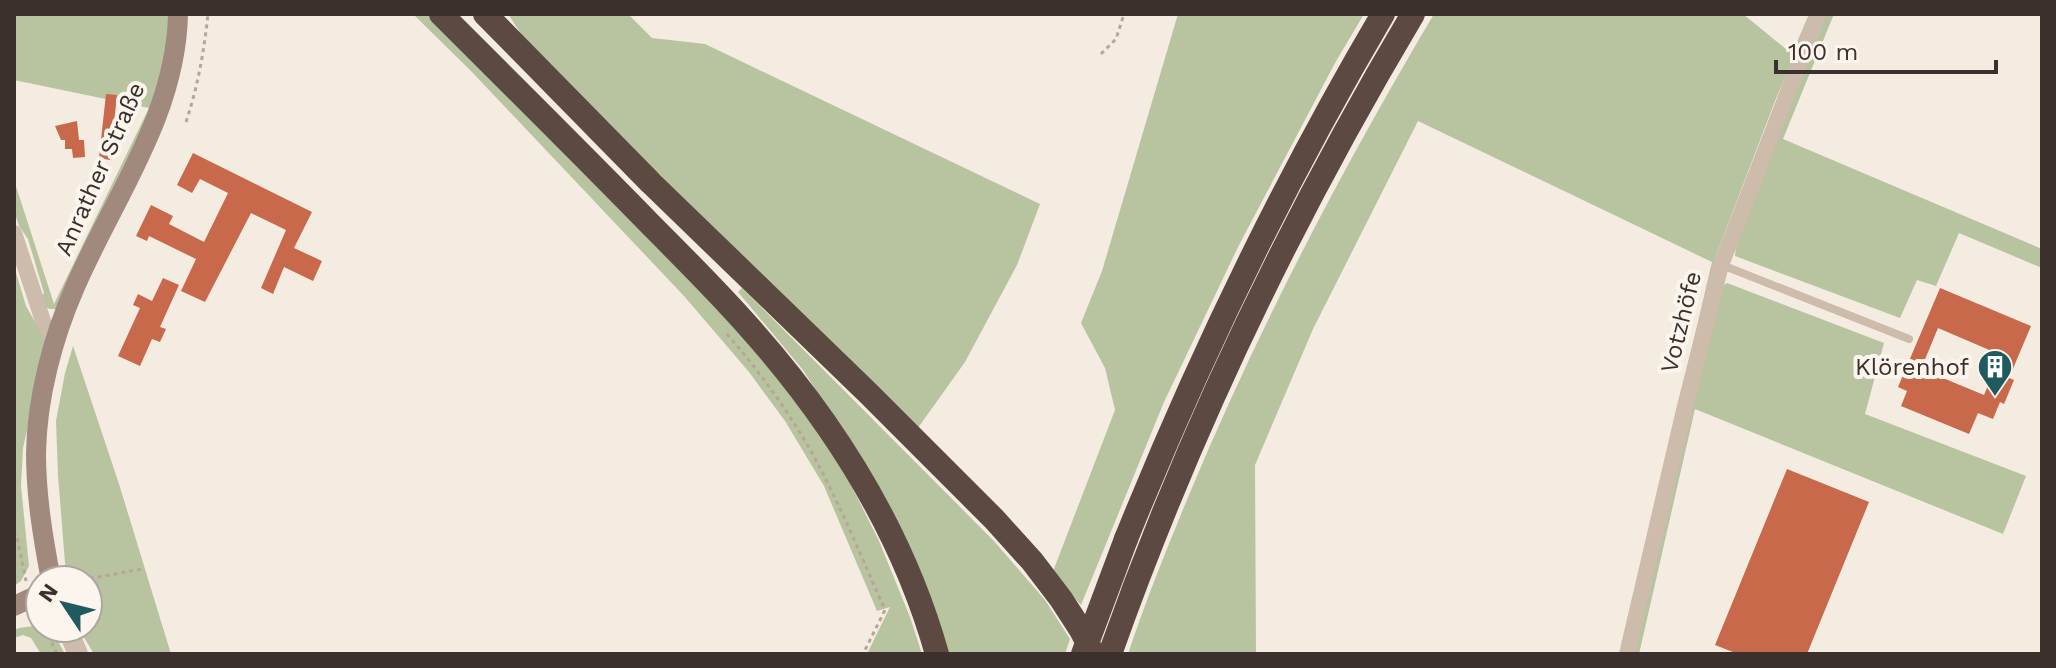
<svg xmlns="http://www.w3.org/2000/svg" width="2056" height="668" viewBox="0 0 2056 668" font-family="'Work Sans',sans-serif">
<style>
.green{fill:#b8c4a0}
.building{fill:#c8694b;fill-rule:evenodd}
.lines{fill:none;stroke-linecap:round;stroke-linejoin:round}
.path{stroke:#b9a596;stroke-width:3;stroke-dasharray:4 4;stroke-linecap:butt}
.service{stroke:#cdbbac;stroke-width:8}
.minor{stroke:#cdbbac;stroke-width:16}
.tertiary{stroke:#cdbbac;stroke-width:20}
.secondary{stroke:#a18a7d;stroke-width:20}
.motorway{stroke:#5c4a42;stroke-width:24}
.motorway-bridge{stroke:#5c4a42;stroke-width:24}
.labels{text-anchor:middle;stroke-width:8;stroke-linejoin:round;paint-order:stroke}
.street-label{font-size:24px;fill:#3b302b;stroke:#fbf5ee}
.poi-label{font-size:24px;fill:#3b302b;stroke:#fbf5ee;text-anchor:end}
</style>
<rect width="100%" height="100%" fill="#f4ebe1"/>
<!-- green -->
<path class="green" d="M14,14H170L164,68L152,108L56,309H50L44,306L42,296L44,293L28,239L19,226L14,211V180L54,304L149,108L14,80Z
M413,14H429L638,219L799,401L845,473L879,541L910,617L922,654H867L890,607L877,611L824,486L785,421L749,372L684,296L471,71Z
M508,14H628L652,38L705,44L1040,204L1017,265L965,362L915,432L527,43Z
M1178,14H1364L1335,63L1239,245L1164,402L1081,605L1052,574L1115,410L1105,368L1081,323L1102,271Z
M1434,14H1743L1792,54L1809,14H1812L1775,101L1717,253L1620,654L1712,262L1418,121L1313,329L1255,465L1256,654H1128C1146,600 1167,548 1189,495C1258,329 1342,169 1434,14Z
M1822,14H1834L1783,139L2042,249V268L1959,233L1936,286L1917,280L1900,318L1735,256L1737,234Z
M14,266L26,306L47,343L23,448L21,486L29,566L21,581L14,586Z
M1727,283L1884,343L1865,414L2026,476L2003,534L1695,409L1639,654H1632L1718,289Z
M742,288L993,540L1045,600L1070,639L1065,654H943L847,439L803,370L738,292Z
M73,346L119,484L171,654H94L80,631V628H88V580H69L65,563L58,475L56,421L65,373Z
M40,625V628H47L55,636L65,654H41L31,638L23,635L14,638V630L19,628Z"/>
<!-- building -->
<path class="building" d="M106,94L117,95L110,160L99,158Z
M77,121L79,140H84L85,157L73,158L72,149H65V140H61L55,126Z
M193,153L312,212L294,248L322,261L313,281L284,267L273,294L261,288L286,230L251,213L205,302L181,291L196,259L149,236L147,241L136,236L151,205L173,216L169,224L204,242L228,193L200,179L192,193L177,185Z
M163,278L179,285L160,327L166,329L160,342L152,339L140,366L118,356L140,308L133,305L138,294L152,301Z
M1940,288L2031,326L2009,378L2014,380L2004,404L2000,402L1993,419L1978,413L1969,434L1901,406L1907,391L1898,387ZM1938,328L2001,355L1984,395L1921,369Z
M1787,469L1869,502L1807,654H1738L1715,645Z"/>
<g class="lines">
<!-- path -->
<path class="path" d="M1101,54L1116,39L1124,14
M186,122C198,86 204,51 208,14
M727,334C761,373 798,424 821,470C845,516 864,563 885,610L863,654
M14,531L17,537L26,581
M82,580L142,569
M45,628L57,654"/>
<!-- service -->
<path class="service" d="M1722,265L1909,339"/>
<!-- minor -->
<path class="minor" d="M14,233L44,324L55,342
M1627,654L1685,406L1721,265L1818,14"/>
<!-- tertiary -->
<path class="tertiary" d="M67,628L78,654"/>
<!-- secondary -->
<path class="secondary" d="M51,580C43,538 36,496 36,453C37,397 53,337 75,287C114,197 176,115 178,14
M14,606L40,594"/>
<!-- motorway -->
<path class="motorway" d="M441,14C511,84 582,154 651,225C684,258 717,291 748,326C833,421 902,530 937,654
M485,14L651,183L868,393L994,519L1032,561L1061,599L1081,630L1093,654
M1126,539C1199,358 1284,182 1383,14
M1110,654C1189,431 1292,217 1413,14"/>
<!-- motorway-bridge -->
<path class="motorway-bridge" d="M1083,654L1126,539"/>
</g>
<!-- icons -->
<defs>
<symbol id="building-pin" viewBox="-11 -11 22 30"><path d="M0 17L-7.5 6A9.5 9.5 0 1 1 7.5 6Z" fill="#1f5a5e" stroke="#fbf5ee"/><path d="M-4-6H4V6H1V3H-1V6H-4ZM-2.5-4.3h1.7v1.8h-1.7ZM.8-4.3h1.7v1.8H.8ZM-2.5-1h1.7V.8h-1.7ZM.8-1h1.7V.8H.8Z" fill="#fff"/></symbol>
</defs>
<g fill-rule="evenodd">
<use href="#building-pin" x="1975" y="347" width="40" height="54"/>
</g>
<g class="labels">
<!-- street labels -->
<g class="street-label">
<text transform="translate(100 169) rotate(-66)" y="8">Anrather Straße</text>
<text transform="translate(1681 322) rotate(-76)" y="8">Votzhöfe</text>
</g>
<!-- poi labels -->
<g class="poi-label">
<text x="1969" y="375">Klörenhof</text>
</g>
</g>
<!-- border -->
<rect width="2056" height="668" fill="none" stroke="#3b302b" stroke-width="32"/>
<!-- north arrow -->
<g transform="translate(64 604) rotate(305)"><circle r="38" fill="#fbf5ee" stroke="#aea6a0" stroke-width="2"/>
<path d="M0-6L14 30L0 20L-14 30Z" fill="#1f5a5e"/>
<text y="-12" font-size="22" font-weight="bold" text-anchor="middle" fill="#3b302b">N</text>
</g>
<!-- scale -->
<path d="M1776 60v12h220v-12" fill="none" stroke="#3b302b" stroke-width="4"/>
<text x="1788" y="60" font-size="24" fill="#3b302b" stroke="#fbf5ee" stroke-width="6" paint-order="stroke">100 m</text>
</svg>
